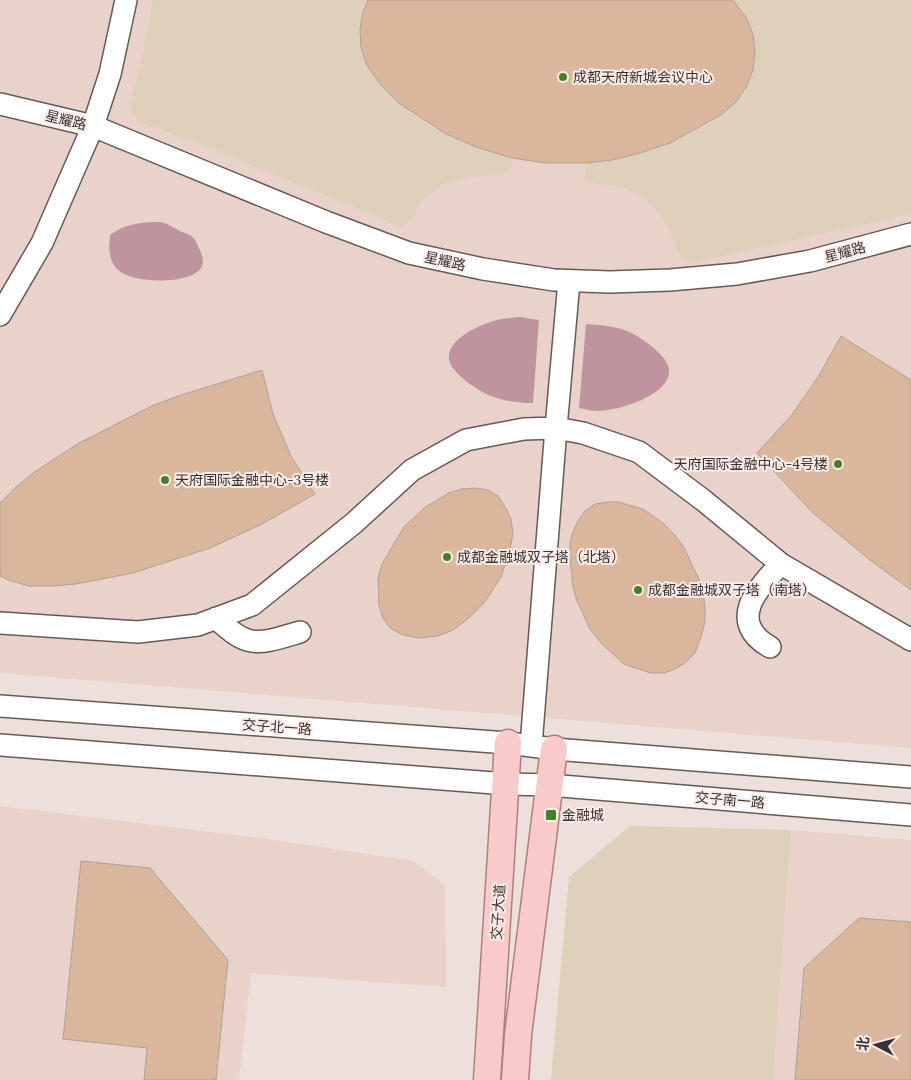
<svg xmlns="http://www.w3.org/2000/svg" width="911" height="1080" viewBox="0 0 911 1080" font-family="Lora,'Noto Sans SC',serif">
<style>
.built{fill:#e9d2ca}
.green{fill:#ded0b9}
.water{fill:#bf949e}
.building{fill:#dab79c;stroke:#aca199}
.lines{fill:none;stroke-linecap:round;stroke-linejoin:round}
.minor-casing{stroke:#665a56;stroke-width:24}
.major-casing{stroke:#b07f7d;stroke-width:29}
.minor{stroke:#fff;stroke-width:21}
.major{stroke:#f7cbca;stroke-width:26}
.poi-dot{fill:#418324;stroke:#fbece7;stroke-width:2}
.labels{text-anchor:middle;stroke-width:4;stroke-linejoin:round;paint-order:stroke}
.poi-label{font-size:14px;fill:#373230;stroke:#fbece7;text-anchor:start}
.street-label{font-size:14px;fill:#373230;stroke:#fbece7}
</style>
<rect width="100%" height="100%" fill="#eddfd9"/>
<!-- built -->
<path class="built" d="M0,0H911V748L0,673Z
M0,806L275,840L413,861L445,885L446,987L251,973L239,1080H0Z
M791,830L911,840V1080H773Z"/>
<!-- green -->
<path class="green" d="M153,0H368C360,18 360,28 364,48C365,54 365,61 368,66C386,103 438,134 476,147C488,152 500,154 512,158L510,173L472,177L442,184L420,203L410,223L400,226L201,144L137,121L130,107L143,55Z
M733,0H911V214L690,263L680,257L667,225L648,200L625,188L585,181L586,163C595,162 604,161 613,160C652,152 730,124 748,86C753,75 753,64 753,52C753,30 748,16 733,0Z
M630,826L791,830L773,1080H551L569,877Z"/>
<!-- water -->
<path class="water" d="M159,222C168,223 172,227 180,231C188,235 193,234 197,244C200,251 205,258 202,266C194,286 128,284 116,268C108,258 109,247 110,235C125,224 141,222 159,222Z
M520,317L539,320L533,403C519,403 504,401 491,396C478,391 451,373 449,359C447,339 478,326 493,321C501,318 511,318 520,317Z
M586,324C599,325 614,326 627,331C640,336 667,355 669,369C672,395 618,411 598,411C592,411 585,409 579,408Z"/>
<!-- building -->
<path class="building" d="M368,0H733L747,19L753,34L755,52L753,70L747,86L736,102L721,115L670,143L640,153L612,160L586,163H545L512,158L476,147L446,134L400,104L380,84L367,65L361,48L360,29L363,12Z
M841,336L911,380V590L870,560L812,512L757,453L791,416L818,377Z
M262,370L273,414L291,456L315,494L260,525L210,548L133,573L76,584L53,586H29L8,580L0,576V503L15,488L33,473L79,443L152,406L178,396Z
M476,488L488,490L498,496L506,508L511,519L513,533L510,549L501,577L484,603L469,618L453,630L437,636L419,638L403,635L390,628L383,618L379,606L378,578L382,564L404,527L424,508L449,493L462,489Z
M608,502H618L643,509L663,523L674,534L683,546L698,577L703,592L705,608V622L701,637L695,653L685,663L675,669L664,673H651L624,664L602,644L590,629L577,601L573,587L570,558V543L573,532L578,521L585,511L595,504Z
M81,861L150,868L228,960L216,1080H144L147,1048L63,1039Z
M859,918L911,922V1080H795L804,968Z"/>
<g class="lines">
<defs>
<path id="minor" d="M0,104L93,126L326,222L409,253L483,269L554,280L610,282L670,280L737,274L810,261L911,234
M0,315L42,243L93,126L110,74L126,0
M216,618C249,650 259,644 300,632
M0,623L138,632L198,625L252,605L354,523L412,470L466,440L524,429L556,428L583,433L639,452L703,500L781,564L911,640
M770,647C727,622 756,589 781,564
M0,706L508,743L554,749L911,777
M0,745L507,784L549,785L911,815
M531,746L556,428L569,281"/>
<path id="major" d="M487,1080L508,743
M515,1080L518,1035L554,749"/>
</defs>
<!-- minor casing -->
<use href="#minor" class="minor-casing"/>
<!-- major casing -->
<use href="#major" class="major-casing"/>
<!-- minor -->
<use href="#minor" class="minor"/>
<!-- major -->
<use href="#major" class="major"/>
</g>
<!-- markers -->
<g class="poi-dot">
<circle cx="563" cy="77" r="5"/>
<circle cx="838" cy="464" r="5"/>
<circle cx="165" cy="480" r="5"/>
<circle cx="447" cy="557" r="5"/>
<circle cx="638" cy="590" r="5"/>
<rect x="545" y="809" width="12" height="12" rx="2.5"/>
</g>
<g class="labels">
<!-- poi labels -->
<g class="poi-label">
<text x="573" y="82">成都天府新城会议中心</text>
<text x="828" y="469" text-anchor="end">天府国际金融中心-4号楼</text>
<text x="175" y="485">天府国际金融中心-3号楼</text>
<text x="457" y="562">成都金融城双子塔（北塔）</text>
<text x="648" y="595">成都金融城双子塔（南塔）</text>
<text x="562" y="820">金融城</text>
</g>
<!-- street labels -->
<g class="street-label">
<text transform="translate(66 120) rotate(14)" y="5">星耀路</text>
<text transform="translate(845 252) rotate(-15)" y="5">星耀路</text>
<text transform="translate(445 261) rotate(13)" y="5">星耀路</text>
<text transform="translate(277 727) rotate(4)" y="5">交子北一路</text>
<text transform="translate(730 800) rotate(5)" y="5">交子南一路</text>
<text transform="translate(498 912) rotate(-86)" y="5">交子大道</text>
</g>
</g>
<!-- north arrow -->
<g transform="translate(876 1045) rotate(276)" stroke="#fbece7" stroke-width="4" paint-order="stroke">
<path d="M0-4L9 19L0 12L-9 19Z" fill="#373230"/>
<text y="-8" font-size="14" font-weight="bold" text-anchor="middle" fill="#373230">北</text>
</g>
</svg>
